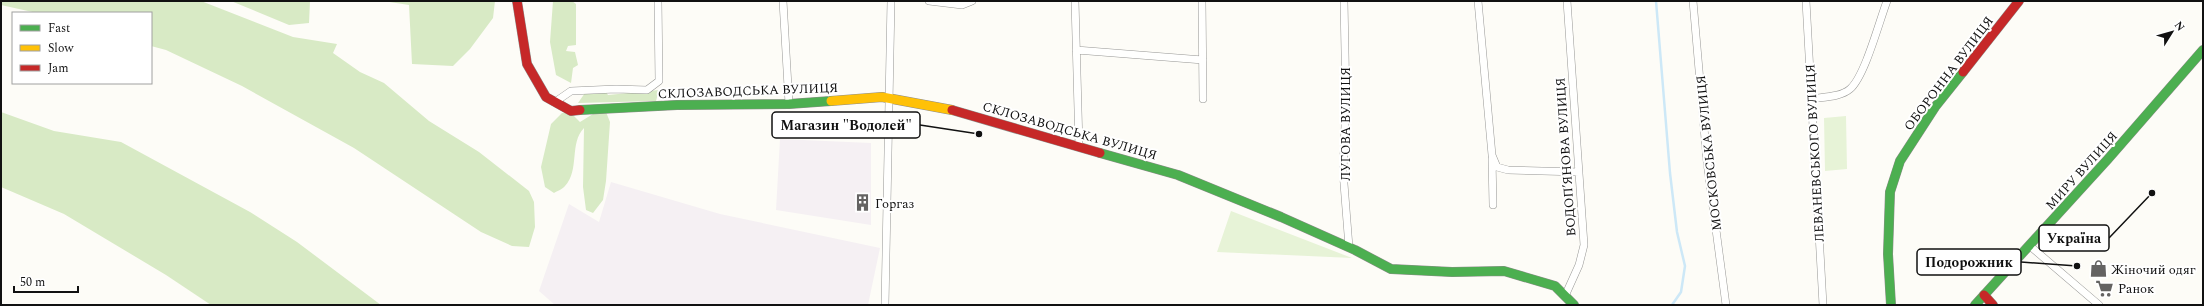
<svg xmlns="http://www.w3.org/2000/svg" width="2204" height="306" viewBox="0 0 2204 306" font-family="Spectral,serif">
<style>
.industrial{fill:#f5f0f3}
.green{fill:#e7f3d7}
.forest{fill:#d8eac5}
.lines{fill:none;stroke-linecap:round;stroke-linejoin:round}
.stream{stroke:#cde8f7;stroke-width:2.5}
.street-casing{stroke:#979795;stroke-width:8}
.fast-casing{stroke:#8e8d8b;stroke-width:10}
.slow-casing{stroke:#8e8d8b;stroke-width:10}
.jam-casing{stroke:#8e8d8b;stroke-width:10}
.street{stroke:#fffffe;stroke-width:7}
.fast{stroke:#4caf50;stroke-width:9}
.slow{stroke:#ffc107;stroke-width:9}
.jam{stroke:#c62828;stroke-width:9}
.labels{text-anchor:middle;stroke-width:4;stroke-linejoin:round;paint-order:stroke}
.street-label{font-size:13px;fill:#111;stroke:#fff}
.poi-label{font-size:13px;fill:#111;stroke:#fff;text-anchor:start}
.leader{fill:none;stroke:#111;stroke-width:1.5}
.callout-dot{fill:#111;stroke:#fff;stroke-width:1.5}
.callout{fill:#fff;stroke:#111;stroke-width:1.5}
.callout-label{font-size:14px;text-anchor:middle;font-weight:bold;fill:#111}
</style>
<rect width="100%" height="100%" fill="#fdfcf7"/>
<!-- industrial -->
<path class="industrial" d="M780,139L871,143V225L776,210Z
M611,182L720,214L880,248L868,305H555L539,291L569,204L599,222Z"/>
<!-- green -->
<path class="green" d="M1846,116L1847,169L1825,171L1824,118Z
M1231,211L1352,258L1217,252Z"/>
<!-- forest -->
<path class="forest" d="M1,1H201L293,37L337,44L333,53L360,72L384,83L429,121L479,152L529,191L534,202L535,227L529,247L512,246L481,232L354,148L242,86L166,50L151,46V13H37L1,5Z
M231,1H310L309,23L289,25Z
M383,1H495L493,18L470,49L453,66L412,64L409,5Z
M553,1H572L576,4V45L568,46L566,51L575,52L578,65L573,68L571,83L556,75L550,42Z
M587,90L606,92L608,95L659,90L656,101L578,103Z
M1,112L54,131L121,142L250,212L297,242L381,305H211L166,275L64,214L1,187Z
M606,112L610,122L606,181L603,200L593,213L586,210L583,187L584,128C569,143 580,170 565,186C563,189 557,191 554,193L545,187L541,167L551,124L562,113H571L580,122L593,114Z"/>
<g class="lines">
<!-- stream -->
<path class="stream" d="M1656,1L1670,173L1677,232L1685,266L1681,292L1672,305"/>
<defs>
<path id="street" d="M783,1L789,104
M929,1L962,5L972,1
M1075,1L1079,146
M1202,1L1203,99
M1344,1L1346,103L1343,171L1349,247
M1478,1L1492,155L1497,167L1508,170L1579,172
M1693,1L1707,162L1726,305
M1806,1L1823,305
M1076,50L1203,60
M1811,99C1823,97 1841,97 1850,89C1865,76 1879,22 1887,1
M555,102L571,91L616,89L647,90L659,81L658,1
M1492,159L1493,205
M2030,246L2099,305
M1565,296L1579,265L1584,245L1567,1
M885,305L891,1"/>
<path id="fast" d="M580,110L677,105L789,104L831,101
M1100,153L1178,175L1281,217L1355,250L1391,269L1452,272L1504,271L1555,286L1574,305
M1891,305L1888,254L1890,192L1900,161L1935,107L1963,72
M1975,305L2108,159L2203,50"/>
<path id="slow" d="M831,101L882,97L952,110"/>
<path id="jam" d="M517,1L527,64L546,97L571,111L580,110
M1963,72L2019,1
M952,110L1100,153
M1984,295L1993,305"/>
</defs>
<!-- street casing -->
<use href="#street" class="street-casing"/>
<!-- fast casing -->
<use href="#fast" class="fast-casing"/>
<!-- slow casing -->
<use href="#slow" class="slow-casing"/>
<!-- jam casing -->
<use href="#jam" class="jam-casing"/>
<!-- street -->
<use href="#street" class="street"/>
<!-- fast -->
<use href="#fast" class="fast"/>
<!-- slow -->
<use href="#slow" class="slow"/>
<!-- jam -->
<use href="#jam" class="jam"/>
</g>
<!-- icons -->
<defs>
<symbol id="building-bare" viewBox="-9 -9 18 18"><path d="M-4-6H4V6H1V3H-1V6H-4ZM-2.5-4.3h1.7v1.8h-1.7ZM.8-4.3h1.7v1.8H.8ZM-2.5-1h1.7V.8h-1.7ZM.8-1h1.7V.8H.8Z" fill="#646362" stroke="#fff" stroke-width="2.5" paint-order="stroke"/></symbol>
<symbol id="shop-bare" viewBox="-9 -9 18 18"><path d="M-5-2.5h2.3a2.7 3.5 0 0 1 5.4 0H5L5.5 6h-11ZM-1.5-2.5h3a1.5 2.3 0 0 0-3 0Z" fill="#646362" stroke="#fff" stroke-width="2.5" paint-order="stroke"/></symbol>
<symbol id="supermarket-bare" viewBox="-9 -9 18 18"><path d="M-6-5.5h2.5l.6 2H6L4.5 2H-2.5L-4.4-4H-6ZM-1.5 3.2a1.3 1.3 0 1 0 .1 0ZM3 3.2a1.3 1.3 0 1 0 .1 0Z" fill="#646362" stroke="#fff" stroke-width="2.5" paint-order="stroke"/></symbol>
</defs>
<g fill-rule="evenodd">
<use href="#building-bare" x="850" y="190" width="25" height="25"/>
<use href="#shop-bare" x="2086" y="256" width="25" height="25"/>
<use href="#supermarket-bare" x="2092" y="276" width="25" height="25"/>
</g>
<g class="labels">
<!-- street labels -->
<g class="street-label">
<text transform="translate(1948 73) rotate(-53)" y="5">ОБОРОННА ВУЛИЦЯ</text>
<text transform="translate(748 90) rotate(-2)" y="5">СКЛОЗАВОДСЬКА ВУЛИЦЯ</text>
<text transform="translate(1345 124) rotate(-90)" y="5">ЛУГОВА ВУЛИЦЯ</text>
<text transform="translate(1070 130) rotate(16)" y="5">СКЛОЗАВОДСЬКА ВУЛИЦЯ</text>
<text transform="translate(1708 153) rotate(-96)" y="5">МОСКОВСЬКА ВУЛИЦЯ</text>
<text transform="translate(1814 153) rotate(-93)" y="5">ЛЕВАНЕВСЬКОГО ВУЛИЦЯ</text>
<text transform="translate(1565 157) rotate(-94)" y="5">ВОДОП’ЯНОВА ВУЛИЦЯ</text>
<text transform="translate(2081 170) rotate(-48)" y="5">МИРУ ВУЛИЦЯ</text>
</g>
<!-- poi labels -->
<g class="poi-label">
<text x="875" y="208">Горгаз</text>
<text x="2111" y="274">Жіночий одяг</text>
<text x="2118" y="293">Ранок</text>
</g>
</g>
<!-- callouts -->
<path class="leader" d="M979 134L920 125M2152 193L2109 238M2077 266L2021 262"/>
<g class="callout-dot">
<circle cx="979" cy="134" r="4"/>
<circle cx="2152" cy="193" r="4"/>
<circle cx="2077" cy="266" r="4"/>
</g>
<g class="callout">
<rect x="772" y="112" width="148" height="26" rx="4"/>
<rect x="2039" y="225" width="70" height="26" rx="4"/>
<rect x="1917" y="249" width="104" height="26" rx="4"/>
</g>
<g class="callout-label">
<text x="846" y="130">Магазин "Водолей"</text>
<text x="2074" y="243">Україна</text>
<text x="1969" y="267">Подорожник</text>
</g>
<!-- border -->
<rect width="2204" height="306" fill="none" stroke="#111111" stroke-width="4"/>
<!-- legend -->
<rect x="12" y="12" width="140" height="72" fill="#ffffff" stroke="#a0a0a0"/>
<rect x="20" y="25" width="20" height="6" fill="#4caf50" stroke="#a0a0a0"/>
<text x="48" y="32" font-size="12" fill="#111111">Fast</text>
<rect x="20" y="45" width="20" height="6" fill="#ffc107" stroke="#a0a0a0"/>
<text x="48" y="52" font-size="12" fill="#111111">Slow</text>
<rect x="20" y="65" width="20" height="6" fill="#c62828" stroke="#a0a0a0"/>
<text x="48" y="72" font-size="12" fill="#111111">Jam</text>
<!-- north arrow -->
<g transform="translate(2172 32) rotate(53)" stroke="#ffffff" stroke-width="3" paint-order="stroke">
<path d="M0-3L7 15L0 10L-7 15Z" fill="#111111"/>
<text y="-6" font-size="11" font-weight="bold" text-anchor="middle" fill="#111111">N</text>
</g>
<!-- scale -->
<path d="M14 286v6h64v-6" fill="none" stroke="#111111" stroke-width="2"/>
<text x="20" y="286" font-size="12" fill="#111111" stroke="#ffffff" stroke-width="3" paint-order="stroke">50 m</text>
</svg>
